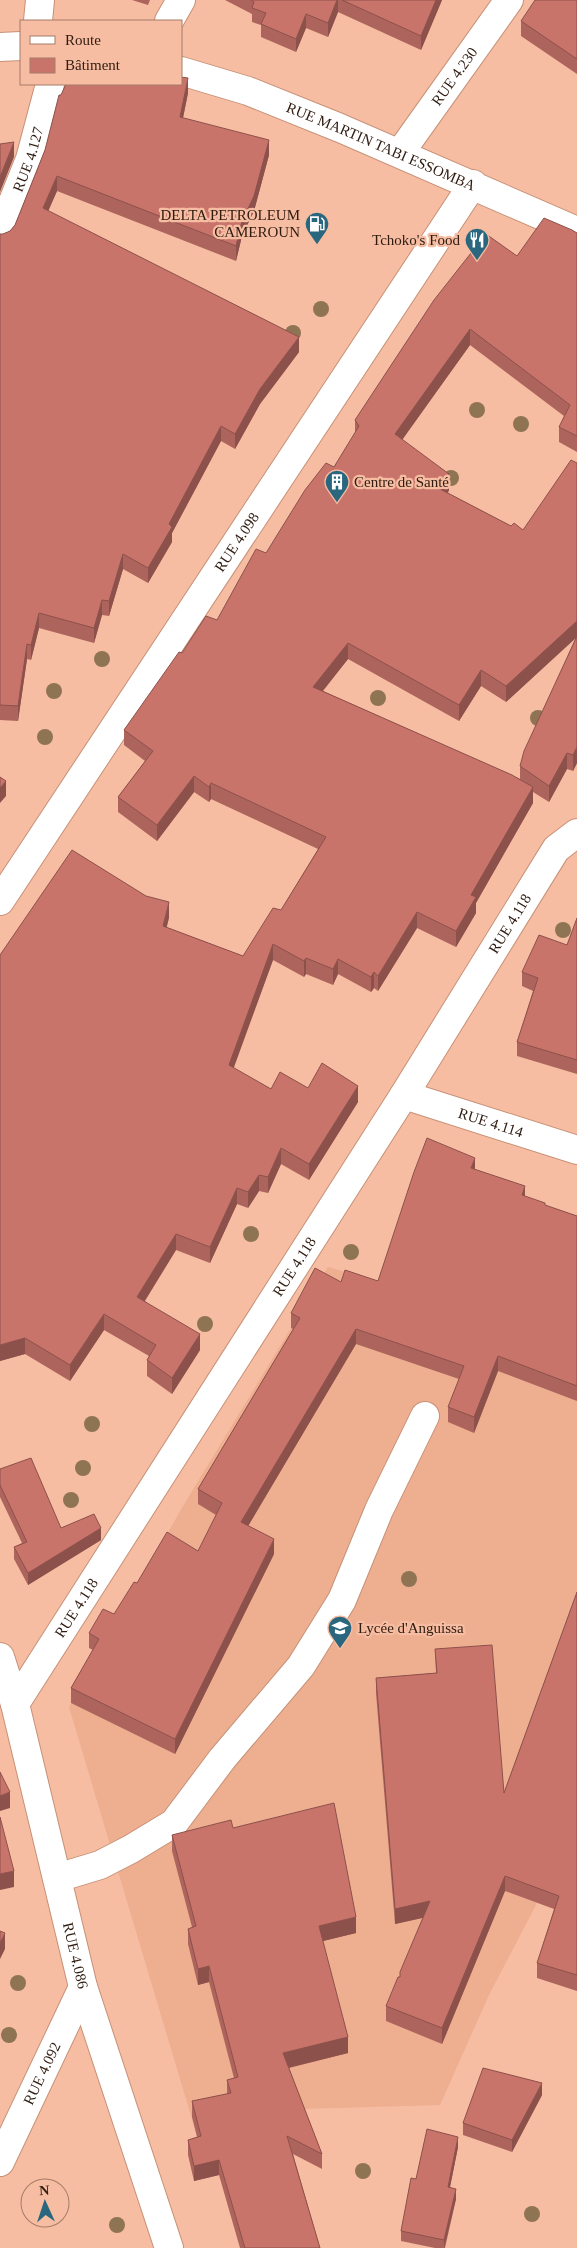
<svg xmlns="http://www.w3.org/2000/svg" width="577" height="2248" viewBox="0 0 577 2248" font-family="Georgia,serif">
<style>
.built{fill:#eeae90}
.lines{fill:none;stroke-linecap:round;stroke-linejoin:round}
.minor-casing{stroke:#c79177;stroke-width:30}
.major-casing{stroke:#c79177;stroke-width:30}
.minor{stroke:#fff;stroke-width:28}
.major{stroke:#fff;stroke-width:28}
.tree{fill:#8f7454}
.wall{fill:#ad645c;fill-rule:evenodd}
.shaded-wall{fill:#8d514b}
.building{fill:#c9746b;stroke:#8d514b}
.labels{text-anchor:middle;stroke-width:4.5;stroke-linejoin:round;paint-order:stroke}
.street-label{font-size:15px;fill:#2f1b10;stroke:#f6bda2}
.poi-label{font-size:15px;fill:#2f1b10;stroke:#f6bda2;text-anchor:end}
</style>
<rect width="100%" height="100%" fill="#f6bda2"/>
<!-- built -->
<path class="built" d="M328,1267L523,1322L577,1340V1808L535,1907L489,1995L440,2105L299,2109L197,2136L69,1707L183,1506Z"/>
<g class="lines">
<defs>
<g id="minor">
<path d="M38,21L40,0"/>
<path d="M169,21L181,0"/>
<path id="s1" d="M400,153L509,0"/>
<path id="s2" d="M0,234L30,159L50,84"/>
<path id="s3" d="M404,1095L577,1150"/>
<path id="s4" d="M0,1657L15,1704L83,1987L169,2248"/>
<path id="s5" d="M15,1704L404,1095L556,849L577,833"/>
<path d="M57,1878L100,1865L131,1849L174,1823L222,1759L301,1666L342,1600L379,1510L425,1416"/>
<path id="s6" d="M0,2162L83,1987"/>
</g>
<g id="major">
<path d="M0,47L21,46"/>
<path id="s7" d="M181,71L248,91L340,128L577,231"/>
<path id="s8" d="M0,901L473,184"/>
</g>
</defs>
<!-- minor casing -->
<use href="#minor" class="minor-casing"/>
<!-- major casing -->
<use href="#major" class="major-casing"/>
<!-- minor -->
<use href="#minor" class="minor"/>
<!-- major -->
<use href="#major" class="major"/>
</g>
<!-- trees -->
<g class="tree">
<circle cx="321" cy="309" r="8"/>
<circle cx="293" cy="333" r="8"/>
<circle cx="477" cy="410" r="8"/>
<circle cx="521" cy="424" r="8"/>
<circle cx="451" cy="478" r="8"/>
<circle cx="102" cy="659" r="8"/>
<circle cx="54" cy="691" r="8"/>
<circle cx="378" cy="698" r="8"/>
<circle cx="538" cy="718" r="8"/>
<circle cx="45" cy="737" r="8"/>
<circle cx="563" cy="930" r="8"/>
<circle cx="251" cy="1234" r="8"/>
<circle cx="351" cy="1252" r="8"/>
<circle cx="205" cy="1324" r="8"/>
<circle cx="92" cy="1424" r="8"/>
<circle cx="83" cy="1468" r="8"/>
<circle cx="71" cy="1500" r="8"/>
<circle cx="409" cy="1579" r="8"/>
<circle cx="18" cy="1983" r="8"/>
<circle cx="9" cy="2035" r="8"/>
<circle cx="363" cy="2171" r="8"/>
<circle cx="532" cy="2214" r="8"/>
<circle cx="117" cy="2225" r="8"/>
</g>
<!-- wall -->
<path class="wall" d="M132,0H150L148,5Z
M225,0H442L421,50L338,12L328,37L306,28L296,52L261,37V25L252,22V14Z
M577,0V74L521,36V21Z
M188,93L183,118L269,155L254,211L242,236L236,261L57,191L48,211L299,352L260,404L235,449L221,441L172,533V542L148,583L123,569L109,616L102,615L94,643L39,628L31,660L27,659L18,721L0,720V234H3L10,231L15,225L45,150Z
M577,233V452L559,442V427L564,416L470,345L402,439L449,490L448,493L511,526L523,530L577,463V763L573,771L567,769L549,802L533,792V803L476,903V913L456,947L417,928L378,991L374,988L371,992L338,974L333,985L306,974L304,977L273,960L233,1068L271,1089L308,1088L358,1102L309,1180L281,1164L268,1193L259,1191L248,1208L237,1204L210,1263L176,1250L145,1301L200,1350L172,1394L147,1376V1360L149,1356L104,1330L70,1381L25,1354L0,1361L169,918L166,927L243,956L281,910L318,849L211,799L209,802L194,792L157,841L118,812V797L145,761L124,745V730L182,653L217,620L266,553L334,467L355,433V420L517,256ZM576,637L520,766V779L323,691L348,659L459,721L481,686L506,702Z
M577,918V1074L517,1056V1042L533,991L522,986V972L567,945Z
M475,1169L525,1196L545,1205L577,1216V1401L498,1371L474,1433L448,1422V1407L459,1379L356,1344L248,1526L274,1554L175,1754L71,1703V1688L93,1650L89,1648V1633L114,1614L137,1583L198,1551L216,1515L198,1504V1489L293,1329L291,1328V1313L341,1282L378,1281Z
M0,1469L61,1528L101,1540L28,1585L14,1559V1547L22,1543L0,1497Z
M577,1592V1991L537,1978V1963L554,1909L505,1891L442,2044L386,2021V2006L400,1977L423,1918L395,1924L376,1693V1678L436,1673L435,1649L504,1793Z
M233,1828L356,1933L323,1941L348,2053L289,2068L322,2154V2169L293,2154L320,2248H240L219,2175L194,2181L188,2155V2140L197,2137L192,2117V2101L227,2094V2080L234,2078L209,1982L198,1985L188,1944V1929L192,1927L172,1851V1835Z
M542,2095L512,2152L463,2135V2123Z
M458,2147L450,2187L456,2199L445,2248H435L401,2241V2231L416,2179Z"/>
<!-- shaded-wall -->
<path class="shaded-wall" d="M337,0H338V12L328,37V23Z
M436,0H442L421,50V36Z
M306,14V28L296,52V39Z
M188,78V93L180,132V117Z
M269,140V155L254,211L242,236L236,261V246L242,221Z
M14,142V157L0,192V177Z
M57,176V191L43,223V208Z
M470,329V345L395,450V434Z
M299,337V352L260,404L235,449V434L260,389Z
M221,426V441L172,533V542L148,583V568L169,524Z
M449,474V490L440,505V489Z
M123,554V569L109,616V601Z
M102,600V615L94,643V628Z
M39,613V628L31,660V645Z
M577,621V637L506,702V686Z
M348,643V659L313,703V687Z
M27,644V659L18,721V706Z
M481,670V686L459,721V705Z
M577,747V763L573,771V755Z
M567,753V769L549,802V786Z
M194,776V792L157,841V825Z
M6,781V796L0,803V788Z
M211,783V799L209,802V787Z
M533,787V803L476,903V913L456,947V931L471,895Z
M169,902V918L163,942V926Z
M417,912V928L378,991V976Z
M273,944V960L229,1081V1065Z
M306,958V974L304,977V961Z
M338,959V974L333,985V969Z
M374,972V988L371,992V977Z
M358,1086V1102L309,1180V1164Z
M281,1148V1164L268,1193V1177Z
M475,1158V1173L471,1168Z
M259,1175V1191L248,1208V1192Z
M525,1186V1201L522,1195Z
M237,1188V1204L210,1263V1247Z
M176,1234V1250L137,1313V1297Z
M104,1314V1330L70,1381V1365Z
M356,1329V1344L241,1538V1522Z
M200,1334V1350L172,1394V1378Z
M25,1338V1354L0,1361V1345Z
M498,1356V1371L474,1433V1417Z
M101,1528V1540L28,1585V1573Z
M274,1539V1554L175,1754V1739Z
M10,1792V1808L0,1811V1796Z
M14,1871V1887L0,1890V1874Z
M505,1876V1891L442,2044V2028Z
M430,1901V1916L395,1924V1909Z
M356,1917V1933L319,1942V1926Z
M5,1933V1949L0,1959V1943Z
M209,1966V1982L198,1985V1969Z
M348,2037V2053L283,2069V2053Z
M542,2083V2095L512,2152V2140Z
M458,2137V2147L448,2197V2187Z
M219,2160V2175L194,2181V2166Z
M456,2189V2199L444,2248V2240Z"/>
<!-- building -->
<path class="building" d="M251,0H337L328,23L306,14L296,39L261,24L266,13L252,8L254,2Z
M342,0H436L421,36Z
M535,0H577V59L521,21Z
M181,77L188,78L180,117L269,140L254,196L242,221L236,246L57,176L43,208L299,337L260,389L235,434L221,426L169,524L172,527L148,568L123,554L109,601L102,600L94,628L39,613L31,645L27,644L18,706L0,705V234H3L10,231L15,225L45,150L59,95H61L66,84H181Z
M14,142L0,177V144Z
M544,218L572,230L577,233V436L559,427L570,405L470,329L395,434L449,474L440,489L511,526L514,523L523,530L571,460L577,463V621L506,686L481,670L459,705L348,643L313,687L512,775L533,787L471,895L476,897L456,931L417,912L378,976L374,972L371,977L338,959L333,969L306,958L304,961L273,944L229,1065L271,1089L280,1072L308,1088L322,1063L358,1086L309,1164L281,1148L268,1177L259,1175L248,1192L237,1188L210,1247L176,1234L137,1297L200,1334L172,1378L147,1360L156,1345L104,1314L70,1365L25,1338L0,1345V955L72,850L146,896L169,902L163,926L243,956L273,908L281,910L326,837L211,783L209,787L194,776L157,825L118,797L153,751L124,730L179,652L182,653L206,616L217,620L256,549L266,553L305,490L326,463L334,467L359,426L355,420L434,300L486,234L517,256Z
M577,636V747L573,755L567,753L549,786L520,766L524,751Z
M0,777L6,781L0,788Z
M577,918V1060L517,1042L538,978L522,972L539,935L567,945Z
M427,1138L475,1158L471,1168L525,1186L522,1195L545,1203V1205L577,1216V1386L498,1356L474,1417L448,1407L464,1366L356,1329L241,1522L274,1539L175,1739L71,1688L99,1639L89,1633L103,1609L114,1614L134,1582L137,1583L167,1532L198,1551L222,1503L198,1489L300,1318L291,1313L315,1268L341,1282L345,1270L378,1281L414,1172Z
M31,1458L61,1528L94,1514L101,1528L28,1573L14,1547L27,1542L0,1485V1469Z
M577,1592V1975L537,1963L559,1896L505,1876L442,2028L386,2006L398,1977H400V1972L430,1901L395,1909L376,1678L437,1673L435,1649L492,1645L504,1793Z
M0,1772L10,1792L0,1796Z
M334,1803L356,1917L319,1926L348,2037L283,2053L322,2154L287,2136L320,2248H245L219,2160L194,2166L188,2140L201,2136L192,2101L231,2093L227,2080L238,2077L209,1966L198,1969L188,1929L196,1926L172,1835L231,1820L233,1828Z
M0,1817L14,1871L0,1874Z
M0,1931L5,1933L0,1943Z
M483,2068L542,2083L512,2140L463,2123Z
M427,2129L458,2137L448,2187L456,2189L444,2240L401,2231L411,2178L416,2179Z"/>
<!-- icons -->
<defs>
<symbol id="fuel-pin" viewBox="-11 -11 22 30"><path d="M0 17L-7.5 6A9.5 9.5 0 1 1 7.5 6Z" fill="#2a667d" stroke="#f6bda2"/><path d="M-5.5-6h7V0h2V4h1.3V-2.5L3-4.5l.8-.8L6-3V5H2.5V1h-1V6h-7ZM-4.2-4.7v3.2H.2V-4.7Z" fill="#fff"/></symbol>
<symbol id="restaurant-pin" viewBox="-11 -11 22 30"><path d="M0 17L-7.5 6A9.5 9.5 0 1 1 7.5 6Z" fill="#2a667d" stroke="#f6bda2"/><path d="M-5-6h1v4h1v-4h1v4h1v-4h1v5L-1.5 .5V6h-2V.5L-5-1ZM5-6V6H3V1.5H1.5Q1.5-4 5-6Z" fill="#fff"/></symbol>
<symbol id="building-pin" viewBox="-11 -11 22 30"><path d="M0 17L-7.5 6A9.5 9.5 0 1 1 7.5 6Z" fill="#2a667d" stroke="#f6bda2"/><path d="M-4-6H4V6H1V3H-1V6H-4ZM-2.5-4.3h1.7v1.8h-1.7ZM.8-4.3h1.7v1.8H.8ZM-2.5-1h1.7V.8h-1.7ZM.8-1h1.7V.8H.8Z" fill="#fff"/></symbol>
<symbol id="school-pin" viewBox="-11 -11 22 30"><path d="M0 17L-7.5 6A9.5 9.5 0 1 1 7.5 6Z" fill="#2a667d" stroke="#f6bda2"/><path d="M0-5L7-2L0 1L-7-2ZM-4 1L0 2.5L4 1V4Q0 6-4 4Z" fill="#fff"/></symbol>
</defs>
<g fill-rule="evenodd">
<use href="#fuel-pin" x="303" y="210" width="28" height="38"/>
<use href="#restaurant-pin" x="463" y="226" width="28" height="38"/>
<use href="#building-pin" x="323" y="468" width="28" height="38"/>
<use href="#school-pin" x="326" y="1614" width="28" height="38"/>
</g>
<g class="labels">
<!-- street labels -->
<g class="street-label">
<text dy="5" stroke="none"><textPath href="#s1" startOffset="94">RUE 4.230</textPath></text>
<text dy="5" stroke="none"><textPath href="#s7" startOffset="214">RUE MARTIN TABI ESSOMBA</textPath></text>
<text dy="5" stroke="none"><textPath href="#s2" startOffset="80">RUE 4.127</textPath></text>
<text dy="5" stroke="none"><textPath href="#s8" startOffset="430">RUE 4.098</textPath></text>
<text dy="5" stroke="none"><textPath href="#s5" startOffset="924">RUE 4.118</textPath></text>
<text dy="5" stroke="none"><textPath href="#s3" startOffset="91">RUE 4.114</textPath></text>
<text dy="5" stroke="none"><textPath href="#s5" startOffset="519">RUE 4.118</textPath></text>
<text dy="5" stroke="none"><textPath href="#s5" startOffset="114">RUE 4.118</textPath></text>
<text dy="5" stroke="none"><textPath href="#s4" startOffset="308">RUE 4.086</textPath></text>
<text dy="5" stroke="none"><textPath href="#s6" startOffset="98">RUE 4.092</textPath></text>
</g>
<!-- poi labels -->
<g class="poi-label">
<text x="300" y="220">DELTA PETROLEUM<tspan x="300" dy="17">CAMEROUN</tspan></text>
<text x="460" y="245">Tchoko's Food</text>
<text x="354" y="487" text-anchor="start">Centre de Santé</text>
<text x="358" y="1633" text-anchor="start">Lycée d'Anguissa</text>
</g>
</g>
<!-- legend -->
<rect x="20" y="20" width="162" height="65" fill="#f6bda2" stroke="#a67c68"/>
<rect x="30" y="36" width="25" height="8" fill="#ffffff" stroke="#a67c68"/>
<text x="65" y="45" font-size="15" fill="#2f1b10">Route</text>
<rect x="30" y="58" width="25" height="15" fill="#c9746b" stroke="#a67c68"/>
<text x="65" y="70" font-size="15" fill="#2f1b10">Bâtiment</text>
<!-- north arrow -->
<g transform="translate(45 2203) rotate(357)"><circle r="24" fill="#f6bda2" stroke="#a67c68"/>
<path d="M0-4L9 19L0 12L-9 19Z" fill="#2a667d"/>
<text y="-8" font-size="14" font-weight="bold" text-anchor="middle" fill="#2f1b10">N</text>
</g>
</svg>
